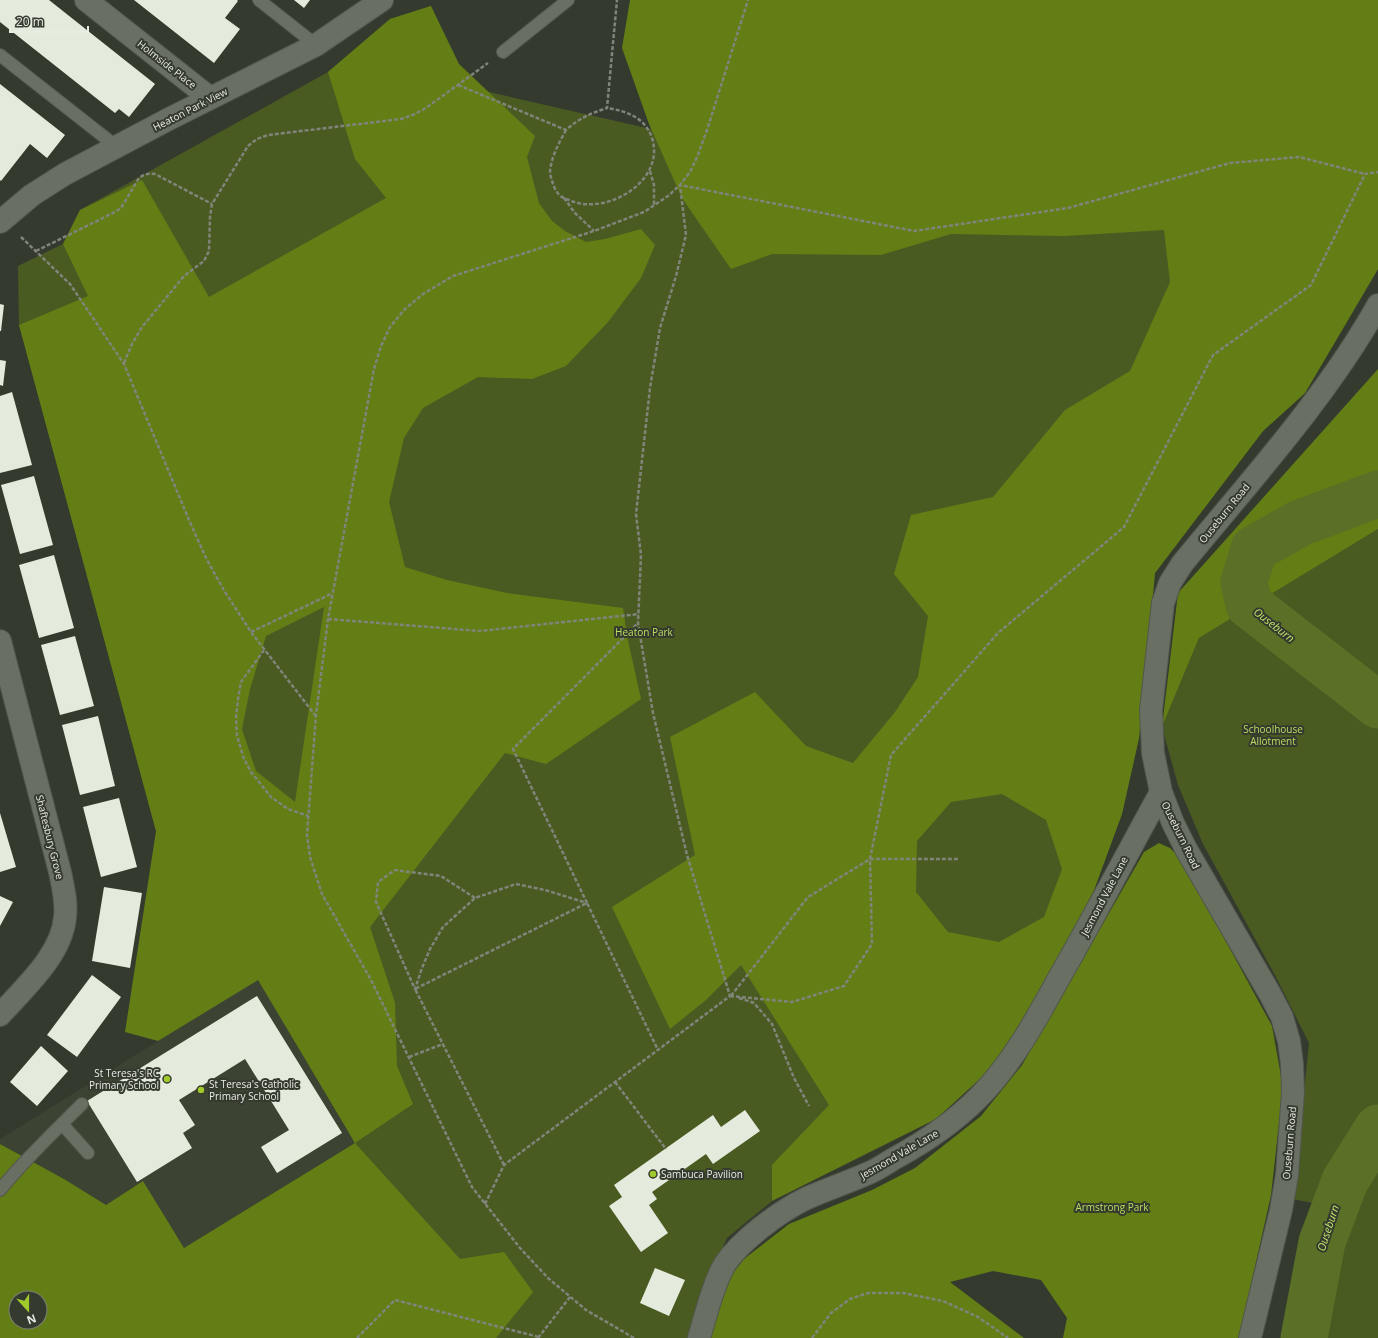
<svg xmlns="http://www.w3.org/2000/svg" width="1378" height="1338" viewBox="0 0 1378 1338" font-family="'Open Sans',sans-serif">
<style>
.built{fill:#3d4332}
.green{fill:#4a5b22}
.forest{fill:#637e15;fill-rule:evenodd}
.lines{fill:none;stroke-linecap:round;stroke-linejoin:round}
.river{stroke:#5a7026;stroke-width:47}
.building{fill:#e4eadc}
.lane-casing{stroke:#52564d;stroke-width:14}
.street-casing{stroke:#52564d;stroke-width:24}
.path{stroke:#80847a;stroke-width:2.5;stroke-dasharray:4 2;stroke-linecap:butt}
.lane{stroke:#6a6f63;stroke-width:12}
.street{stroke:#6a6f63;stroke-width:22}
.poi-dot{fill:#a0c92c;stroke:#353a2f;stroke-width:1.5}
.labels{text-anchor:middle;stroke-width:4;stroke-linejoin:round;paint-order:stroke}
.street-label{font-size:10px;fill:#e9ece5;stroke:#353a2f}
.park-label{font-size:10px;fill:#b9df61;stroke:#353a2f}
.poi-label{font-size:10px;fill:#e9ece5;stroke:#353a2f;text-anchor:start}
.water-label{font-size:11px;font-style:italic;fill:#c0e769;stroke:#353a2f}
</style>
<rect width="100%" height="100%" fill="#353a2f"/>
<!-- built -->
<path class="built" d="M258,979L355,1143L184,1248L143,1182L106,1205L64,1179L0,1144V1139Z"/>
<!-- green -->
<path class="green" d="M630,0H1378V269L1305,393L1263,431L1155,573L1139,738L1122,814L1087,909L772,1201L727,1238L709,1279L690,1338H332L411,1262L273,973L156,831L19,325L18,266L63,244L80,210L328,72L390,19L431,6L458,85L651,129Z
M1378,529V1338H1324L1342,1209L1293,1199L1309,1043L1276,977L1203,844L1178,785L1162,727L1199,638Z"/>
<!-- forest -->
<path class="forest" d="M630,0H1378V269L1305,393L1263,431L1155,573L1139,738L1122,814L1087,909L1039,997L992,1068L936,1119L772,1201V1165L829,1105L741,965L706,1000L670,1029L612,907L695,855L670,737L755,692L806,746L853,763L895,712L918,677L928,616L894,574L911,515L993,497L1065,410L1130,371L1170,282L1164,230L1065,236L951,234L881,255L772,254L731,269L682,198L649,124L622,48ZM1002,794L1046,820L1062,869L1044,917L999,942L948,932L916,892L917,841L951,802Z
M431,6L459,64L535,136L527,157L539,203L552,221L565,231L586,242L605,239L641,229L655,245L641,278L608,322L566,366L532,379L478,377L423,408L404,438L389,502L405,567L447,580L507,593L623,608L627,636L641,699L546,764L505,753L370,927L395,1003L397,1066L413,1104L355,1143L460,1259L504,1252L533,1292L496,1338H0V1144L64,1179L106,1205L143,1181L184,1248L355,1143L258,980L158,1041L125,1032L156,831L19,325L88,296L63,244L80,210L142,180L209,297L386,198L355,159L328,72L390,19ZM324,607L295,802L256,771L242,729L250,689L266,636ZM16,1298H40V1322H16Z
M1378,369V529L1199,638L1162,727L1178,593Z
M1159,843L1170,848L1181,859L1272,1026L1283,1087L1271,1195L1239,1338H1063L1067,1318L1041,1280L993,1271L950,1282L1024,1338H710L726,1282L744,1259L789,1224L872,1190L915,1168L981,1116L1022,1065L1144,852Z"/>
<g class="lines">
<!-- river -->
<path class="river" d="M1378,494L1300,523L1254,549L1244,582L1249,605L1378,705
M1304,1338L1322,1242L1345,1181L1378,1128"/>
</g>
<!-- building -->
<path class="building" d="M0,0H49L155,84L129,117L119,109L115,113L0,22Z
M134,0H237L238,1L225,18L240,29L214,63Z
M294,0H310L304,8Z
M0,84L65,135L47,158L30,144L1,181L0,180Z
M0,304L4,305L1,331H0Z
M0,360L6,361L3,386L0,385Z
M12,392L32,465L0,473V396Z
M34,476L53,545L20,554L1,485Z
M54,555L74,628L39,638L19,565Z
M75,636L94,706L60,715L41,645Z
M98,716L115,786L80,795L62,725Z
M119,798L137,867L101,877L83,807Z
M0,813L16,867L0,872Z
M104,887L142,893L130,968L92,961Z
M0,896L13,902L0,926Z
M92,975L121,997L77,1057L47,1035Z
M257,996L342,1133L277,1173L261,1147L289,1130L245,1059L179,1100L195,1125L183,1133L192,1148L137,1182L87,1101Z
M41,1046L68,1071L37,1106L10,1082Z
M745,1110L760,1131L713,1164L706,1154L652,1192L657,1199L649,1205L668,1233L641,1252L609,1206L622,1197L614,1185L713,1115L721,1127Z
M655,1268L685,1280L669,1316L640,1303Z"/>
<g class="lines">
<defs>
<path id="lane" d="M259,0L316,45
M503,52L568,0
M0,55L117,147
M62,1124L88,1153
M0,1190C25,1159 54,1132 82,1104"/>
<path id="street" d="M86,0L210,98
M0,222L32,195L65,174L167,120L316,45L382,0
M0,641L60,872C63,887 67,902 65,917C62,955 24,988 0,1015
M699,1338C706,1315 713,1284 725,1264C741,1240 779,1212 805,1199C827,1189 849,1182 871,1172C880,1168 888,1162 897,1157C926,1141 954,1122 978,1098C1012,1064 1036,1020 1059,978C1094,917 1127,854 1161,792
M1250,1338L1281,1210L1287,1175L1293,1092L1292,1064L1289,1041L1282,1017L1270,994L1186,849L1173,823L1161,792L1153,753L1151,710L1163,603L1170,583L1182,564C1249,482 1326,398 1378,305"/>
</defs>
<!-- lane casing -->
<use href="#lane" class="lane-casing"/>
<!-- street casing -->
<use href="#street" class="street-casing"/>
<!-- path -->
<path class="path" d="M458,85L566,130C578,119 591,113 607,108L617,0
M566,130C559,143 551,157 550,172C550,176 552,180 553,184C554,186 555,190 557,192C559,196 565,199 569,200C606,217 666,181 652,138C645,117 626,111 607,108
M650,171L654,185V205
M564,198L575,213L594,231
M21,237L70,284L124,364L189,520L207,560L225,592L251,632L315,715
M36,251L113,213L121,208L139,178C144,174 149,173 155,174L212,204
M124,363L132,344L142,327L184,276L204,261L209,251L210,217L212,204L248,146L257,139L268,135L401,119L415,114L426,108L488,63
M328,619L480,631L639,614
M251,632L331,594
M264,650L241,682L238,699L236,718L237,736L244,759L251,772L271,797L288,809L308,816
M475,898L441,876L395,870L378,882L376,902L415,989L422,968L430,949L443,927L475,898L516,884L545,890L587,903
M587,903L513,749L638,623
M730,996L792,1002L844,986L872,944L870,859L891,755L998,633L1124,527L1213,355L1311,285L1365,174L1378,172
M731,996L808,897L870,859H958
M739,998L754,1003L772,1024L794,1078L809,1106
M409,1057L443,1044
M615,1082L666,1149
M504,1165L415,989L587,903L658,1050
M485,1204L504,1165L730,996L687,855L653,713L638,623L641,555L636,514L650,388L660,328L676,276L686,235L680,185L914,231L1068,208L1230,163L1299,157L1365,174
M357,1338L395,1300L539,1337
M538,1338L570,1297
M634,1338L586,1310L548,1278L520,1248L472,1187L371,980L322,894L310,857L307,835L316,715L328,619L374,369L381,346L390,327L404,310L423,294L453,276L594,231L644,212L668,196L680,185L690,172L698,155L707,130L748,0
M812,1338L831,1313L850,1299L868,1293H903L943,1301L978,1317L1008,1338"/>
<!-- lane -->
<use href="#lane" class="lane"/>
<!-- street -->
<use href="#street" class="street"/>
</g>
<!-- markers -->
<g class="poi-dot">
<circle cx="167" cy="1079" r="4"/>
<circle cx="201" cy="1090" r="4"/>
<circle cx="653" cy="1174" r="4"/>
</g>
<g class="labels">
<!-- street labels -->
<g class="street-label">
<text transform="translate(167 64) rotate(38)" y="4">Holmside Place</text>
<text transform="translate(190 109) rotate(-27)" y="4">Heaton Park View</text>
<text transform="translate(1224 513) rotate(-51)" y="4">Ouseburn Road</text>
<text transform="translate(1181 835) rotate(64)" y="4">Ouseburn Road</text>
<text transform="translate(50 837) rotate(76)" y="4">Shaftesbury Grove</text>
<text transform="translate(1104 896) rotate(-62)" y="4">Jesmond Vale Lane</text>
<text transform="translate(1289 1143) rotate(-85)" y="4">Ouseburn Road</text>
<text transform="translate(899 1154) rotate(-30)" y="4">Jesmond Vale Lane</text>
</g>
<!-- park labels -->
<g class="park-label">
<text x="644" y="636">Heaton Park</text>
<text x="1273" y="733">Schoolhouse<tspan x="1273" dy="12">Allotment</tspan></text>
<text x="1112" y="1211">Armstrong Park</text>
</g>
<!-- poi labels -->
<g class="poi-label">
<text x="159" y="1077" text-anchor="end">St Teresa's RC<tspan x="159" dy="12">Primary School</tspan></text>
<text x="209" y="1088">St Teresa's Catholic<tspan x="209" dy="12">Primary School</tspan></text>
<text x="661" y="1178">Sambuca Pavilion</text>
</g>
<!-- water labels -->
<g class="water-label">
<text transform="translate(1274 625) rotate(38)" y="4">Ouseburn</text>
<text transform="translate(1328 1228) rotate(-72)" y="4">Ouseburn</text>
</g>
</g>
<!-- north arrow -->
<g transform="translate(28 1310) rotate(159)"><circle r="19" fill="#353a2f" stroke="#7d8178"/>
<path d="M0-3L7 15L0 10L-7 15Z" fill="#a0c92c"/>
<text y="-6" font-size="11" font-weight="bold" text-anchor="middle" fill="#e9ece5">N</text>
</g>
<!-- scale -->
<path d="M10 26v6h78v-6" fill="none" stroke="#e9ece5" stroke-width="2"/>
<text x="16" y="26" font-size="12" fill="#e9ece5" stroke="#353a2f" stroke-width="3" paint-order="stroke">20 m</text>
</svg>
